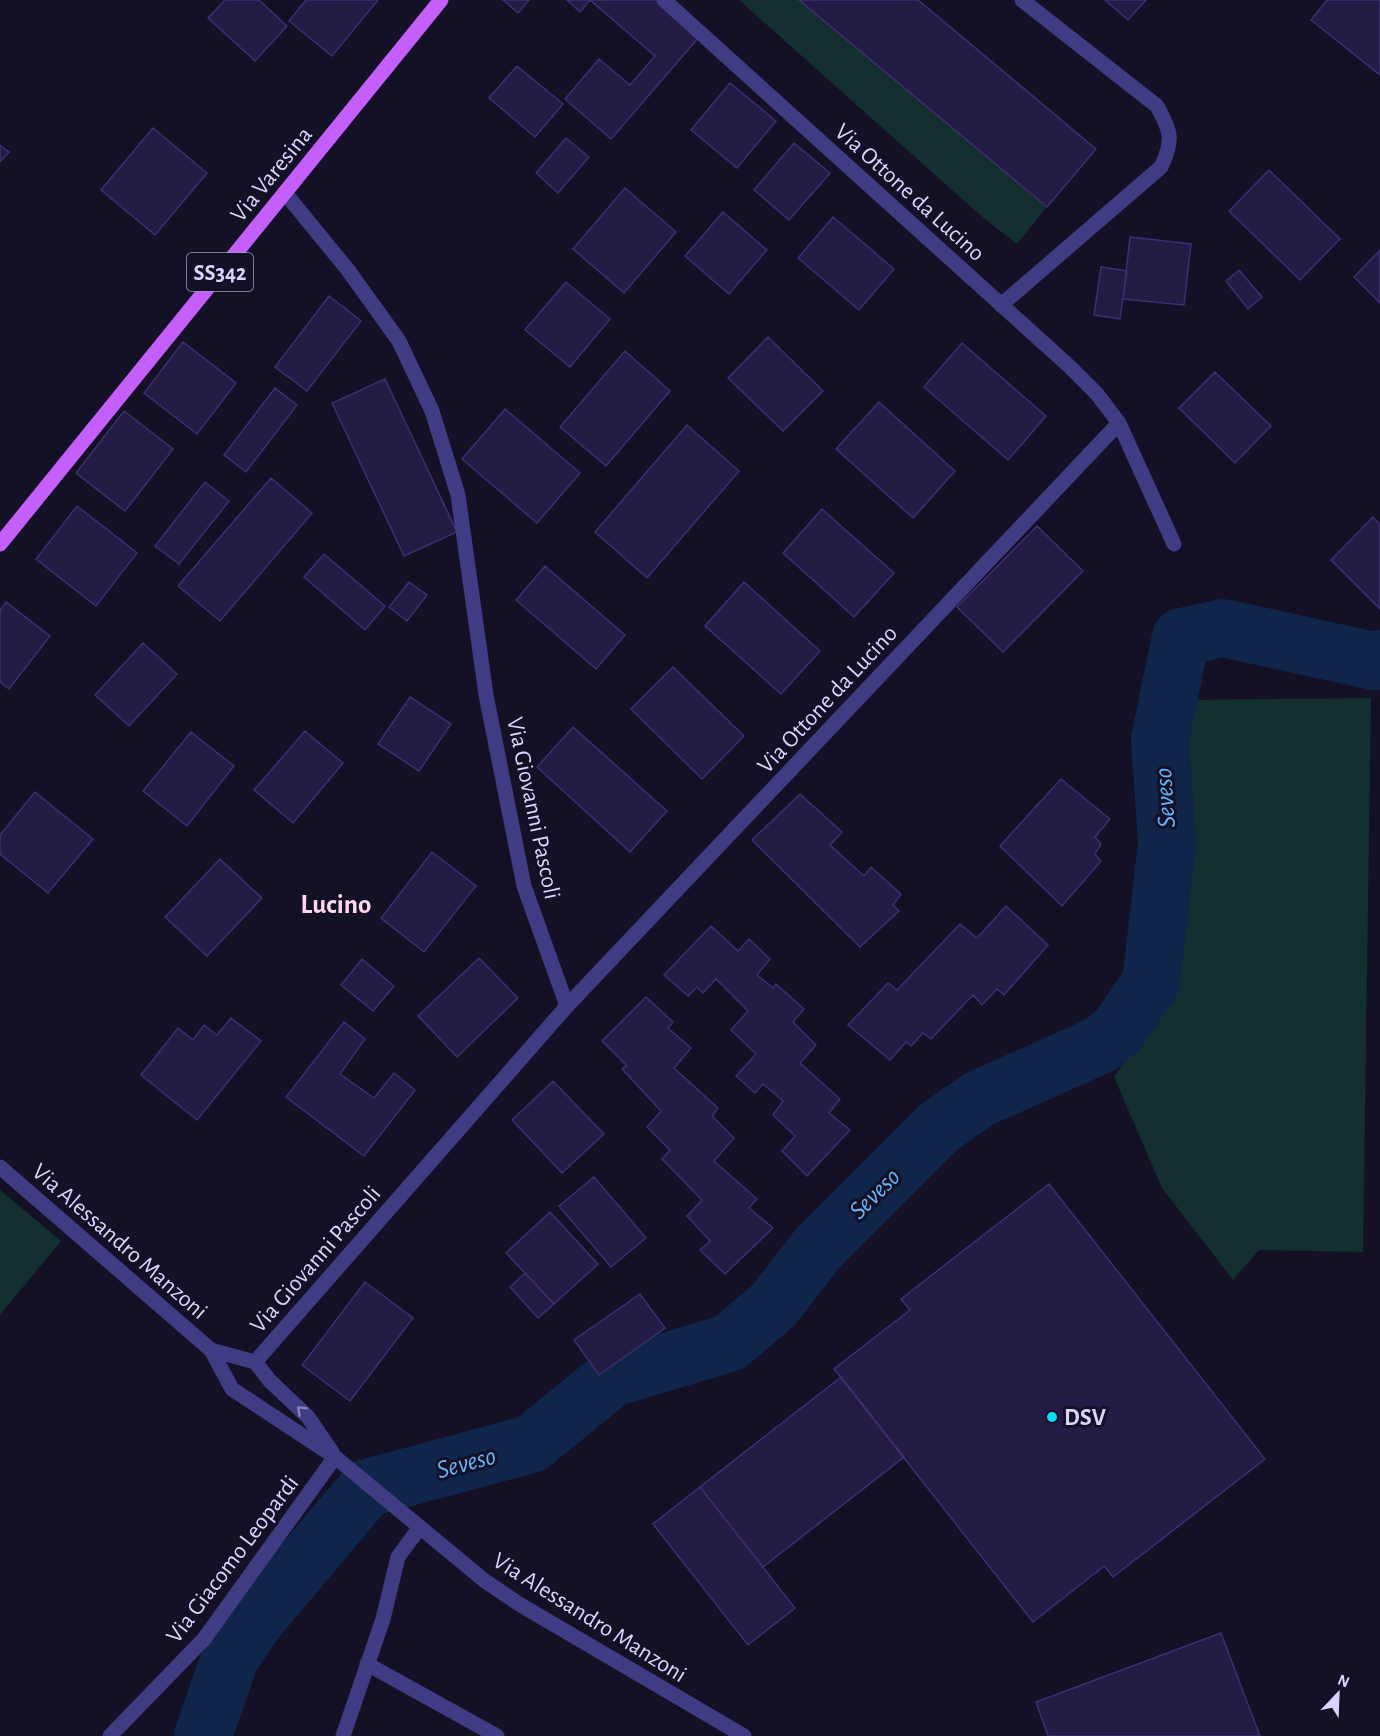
<svg xmlns="http://www.w3.org/2000/svg" width="1380" height="1736" viewBox="0 0 1380 1736" font-family="'Alegreya Sans',sans-serif">
<style>
.green{fill:#132f2f}
.lines{fill:none;stroke-linecap:round;stroke-linejoin:round}
.river{stroke:#0f254a;stroke-width:58}
.building{fill:#251c46;stroke:#3d2f72;stroke-width:1.5}
.street{stroke:#403c83;stroke-width:15}
.primary{stroke:#c45ffb;stroke-width:15}
.oneway{stroke:#8681ba}
.poi-dot{fill:#07dcf9;stroke:#141026;stroke-width:2}
.labels{text-anchor:middle;stroke-width:6;stroke-linejoin:round;paint-order:stroke}
.shield{fill:#141026;stroke:#9f9abd;stroke-width:1.5}
.shield-label{font-size:22px;font-weight:bold;fill:#dbd5fe}
.street-label{font-size:24px;fill:#dbd5fe;stroke:#141026}
.poi-label{font-size:24px;font-weight:bold;fill:#dbd5fe;stroke:#141026;text-anchor:start}
.water-label{font-size:26px;font-style:italic;fill:#66b3fb;stroke:#141026}
.quarter-label{font-size:27px;font-weight:bold;fill:#fed7ef;stroke:#141026}
</style>
<rect width="100%" height="100%" fill="#141026"/>
<!-- green -->
<path class="green" d="M739,0H799L1047,207L1017,244L980,215Z
M1371,698L1363,1252L1259,1250L1233,1280L1162,1188L1114,1077L1170,994L1180,906L1184,700Z
M0,1190L61,1241L0,1315Z"/>
<g class="lines">
<!-- river -->
<path class="river" d="M203,1736L230,1658L253,1623L367,1488L531,1444L612,1378L729,1343L773,1306L818,1248L939,1127L979,1099L1100,1045L1119,1029L1151,982L1167,843L1160,739L1181,637L1223,628L1374,661L1380,659"/>
</g>
<!-- building -->
<path class="building" d="M225,0H259L287,26L255,61L208,18Z
M306,0H378L332,56L289,21Z
M503,0H529L518,13Z
M567,0H590L580,12Z
M590,0H658L700,36L611,139L565,99L599,59L630,85L655,56Z
M799,0H918L1096,149L1047,207Z
M1105,0H1146L1128,20Z
M1327,0H1380V75L1311,20Z
M517,66L563,104L535,137L489,98Z
M730,83L776,121L737,168L691,130Z
M153,128L207,173L155,235L101,190Z
M566,138L589,157L558,193L536,173Z
M794,143L830,173L789,220L754,190Z
M0,145L9,152L0,162Z
M1269,170L1340,239L1300,280L1229,211Z
M625,188L676,232L624,293L573,249Z
M723,212L767,250L729,294L685,256Z
M833,217L894,269L859,310L798,258Z
M1130,237L1191,244L1184,305L1123,299Z
M1380,250V303L1354,277Z
M1101,267L1127,271L1120,319L1094,315Z
M1239,270L1262,297L1248,309L1226,281Z
M566,282L610,319L570,367L525,330Z
M329,296L361,321L307,391L275,367Z
M768,337L823,391L783,431L728,378Z
M183,342L236,383L197,434L144,393Z
M962,343L1046,416L1008,460L924,387Z
M625,351L670,391L606,466L560,427Z
M1215,372L1271,426L1235,463L1179,408Z
M385,379L457,532L404,556L332,403Z
M275,388L297,405L246,472L224,455Z
M879,402L955,471L913,518L836,449Z
M505,409L580,473L537,523L462,459Z
M124,411L173,449L125,511L76,473Z
M687,425L739,471L647,578L595,532Z
M271,478L312,513L220,621L178,586Z
M205,482L229,501L179,564L155,546Z
M77,506L137,553L96,606L36,559Z
M822,509L894,573L854,617L783,553Z
M1373,517L1380,524V609L1331,560Z
M1037,526L1083,571L1003,652L957,607Z
M324,554L385,606L365,630L304,577Z
M545,566L625,635L596,669L516,600Z
M409,582L427,595L407,621L389,607Z
M744,582L820,651L781,694L705,626Z
M6,602L50,636L9,689L0,682V610Z
M143,643L177,674L129,726L95,695Z
M673,667L744,736L702,779L631,709Z
M410,697L451,724L419,771L378,744Z
M573,727L667,811L630,852L537,767Z
M305,731L343,763L293,823L254,790Z
M191,732L234,766L187,826L143,791Z
M1061,779L1110,819L1095,837L1101,844L1095,854L1101,861L1062,906L1000,846Z
M35,792L93,839L48,893L0,854V835Z
M800,794L842,832L830,845L864,876L871,867L901,894L893,905L899,911L860,947L752,840Z
M432,852L476,886L424,952L381,918Z
M220,859L262,898L207,956L165,917Z
M1006,906L1048,945L1004,995L997,989L982,1005L973,995L931,1039L923,1033L911,1046L906,1042L890,1060L848,1025L888,983L897,990L960,924L977,938Z
M711,926L738,951L749,939L770,959L757,975L773,988L776,984L804,1009L793,1022L816,1045L800,1063L840,1099L829,1113L850,1130L807,1176L782,1151L795,1136L773,1115L783,1101L763,1084L755,1093L736,1076L756,1054L731,1030L748,1011L716,979L703,993L697,987L688,996L664,975Z
M479,958L518,998L457,1057L418,1016Z
M362,959L394,986L373,1011L341,985Z
M646,997L673,1022L668,1028L691,1048L674,1068L718,1108L712,1116L734,1138L714,1161L757,1199L749,1208L773,1228L725,1274L700,1250L710,1241L687,1216L702,1200L662,1159L670,1150L647,1127L661,1111L622,1069L627,1066L602,1041Z
M231,1018L261,1041L197,1120L141,1075L178,1028L193,1040L204,1025L217,1035Z
M344,1022L365,1039L340,1074L374,1098L394,1073L415,1090L364,1156L286,1097Z
M553,1081L604,1134L562,1173L512,1120Z
M594,1177L646,1238L611,1267L559,1206Z
M1049,1184L1265,1459L1113,1577L1104,1566L1033,1622L834,1369L910,1310L901,1299Z
M550,1212L598,1264L554,1304L506,1253Z
M525,1273L554,1304L538,1318L510,1287Z
M365,1282L413,1318L350,1401L302,1365Z
M640,1294L665,1328L599,1375L574,1340Z
M841,1377L904,1457L763,1567L700,1487Z
M700,1487L795,1608L748,1645L653,1524Z
M1221,1633L1260,1736H1048L1036,1702Z"/>
<g class="lines">
<!-- street -->
<path class="street" d="M1001,305L1161,167C1174,140 1171,131 1157,106L1022,0
M1119,423L1174,544
M567,1006L1119,423L1097,394L1069,366L664,0
M0,1167L211,1350L232,1389L335,1457L485,1581L519,1604L744,1736
M211,1350L255,1362L270,1381L308,1417L332,1452
M255,1362L567,1006L524,886L486,695L458,495L432,411L399,341L348,270L285,193
M367,1664L497,1736
M110,1736L204,1639L335,1457
M343,1736L383,1619L398,1557L420,1527"/>
<!-- primary -->
<path class="primary" d="M0,544L441,0"/>
</g>
<!-- one-way arrows -->
<defs><path id="oneway-chevron" d="M-2-3.5L2.5 0L-2 3.5" fill="none" stroke-width="1.6" stroke-linecap="round" stroke-linejoin="round" transform="scale(1.5)"/></defs>
<use class="oneway" href="#oneway-chevron" transform="translate(301 1410) rotate(-136)"/>
<!-- markers -->
<circle class="poi-dot" cx="1052" cy="1417" r="6"/>
<g class="labels">
<!-- shield labels -->
<rect class="shield" x="187" y="253" width="66" height="38" rx="4.5"/>
<g class="shield-label">
<text x="220" y="280">SS342</text>
</g>
<!-- street labels -->
<g class="street-label">
<text transform="translate(271 174) rotate(-51)" y="8">Via Varesina</text>
<text transform="translate(910 192) rotate(42)" y="8">Via Ottone da Lucino</text>
<text transform="translate(827 699) rotate(-47)" y="8">Via Ottone da Lucino</text>
<text transform="translate(534 808) rotate(78)" y="8">Via Giovanni Pascoli</text>
<text transform="translate(120 1241) rotate(41)" y="8">Via Alessandro Manzoni</text>
<text transform="translate(315 1259) rotate(-49)" y="8">Via Giovanni Pascoli</text>
<text transform="translate(232 1559) rotate(-53)" y="8">Via Giacomo Leopardi</text>
<text transform="translate(590 1617) rotate(32)" y="8">Via Alessandro Manzoni</text>
</g>
<!-- poi labels -->
<g class="poi-label">
<text x="1064" y="1425">DSV</text>
</g>
<!-- water labels -->
<g class="water-label">
<text transform="translate(1164 798) rotate(-94)" y="9">Seveso</text>
<text transform="translate(874 1193) rotate(-45)" y="9">Seveso</text>
<text transform="translate(466 1462) rotate(-15)" y="9">Seveso</text>
</g>
<!-- quarter labels -->
<g class="quarter-label">
<text x="336" y="913">Lucino</text>
</g>
</g>
<!-- north arrow -->
<g transform="translate(1338 1694) rotate(23)" stroke="#141026" stroke-width="4.5" paint-order="stroke">
<path d="M0-4.5L10 22L0 15L-10 22Z" fill="#dbd5fe"/>
<text y="-9" font-size="16" font-weight="bold" text-anchor="middle" fill="#dbd5fe">N</text>
</g>
</svg>
